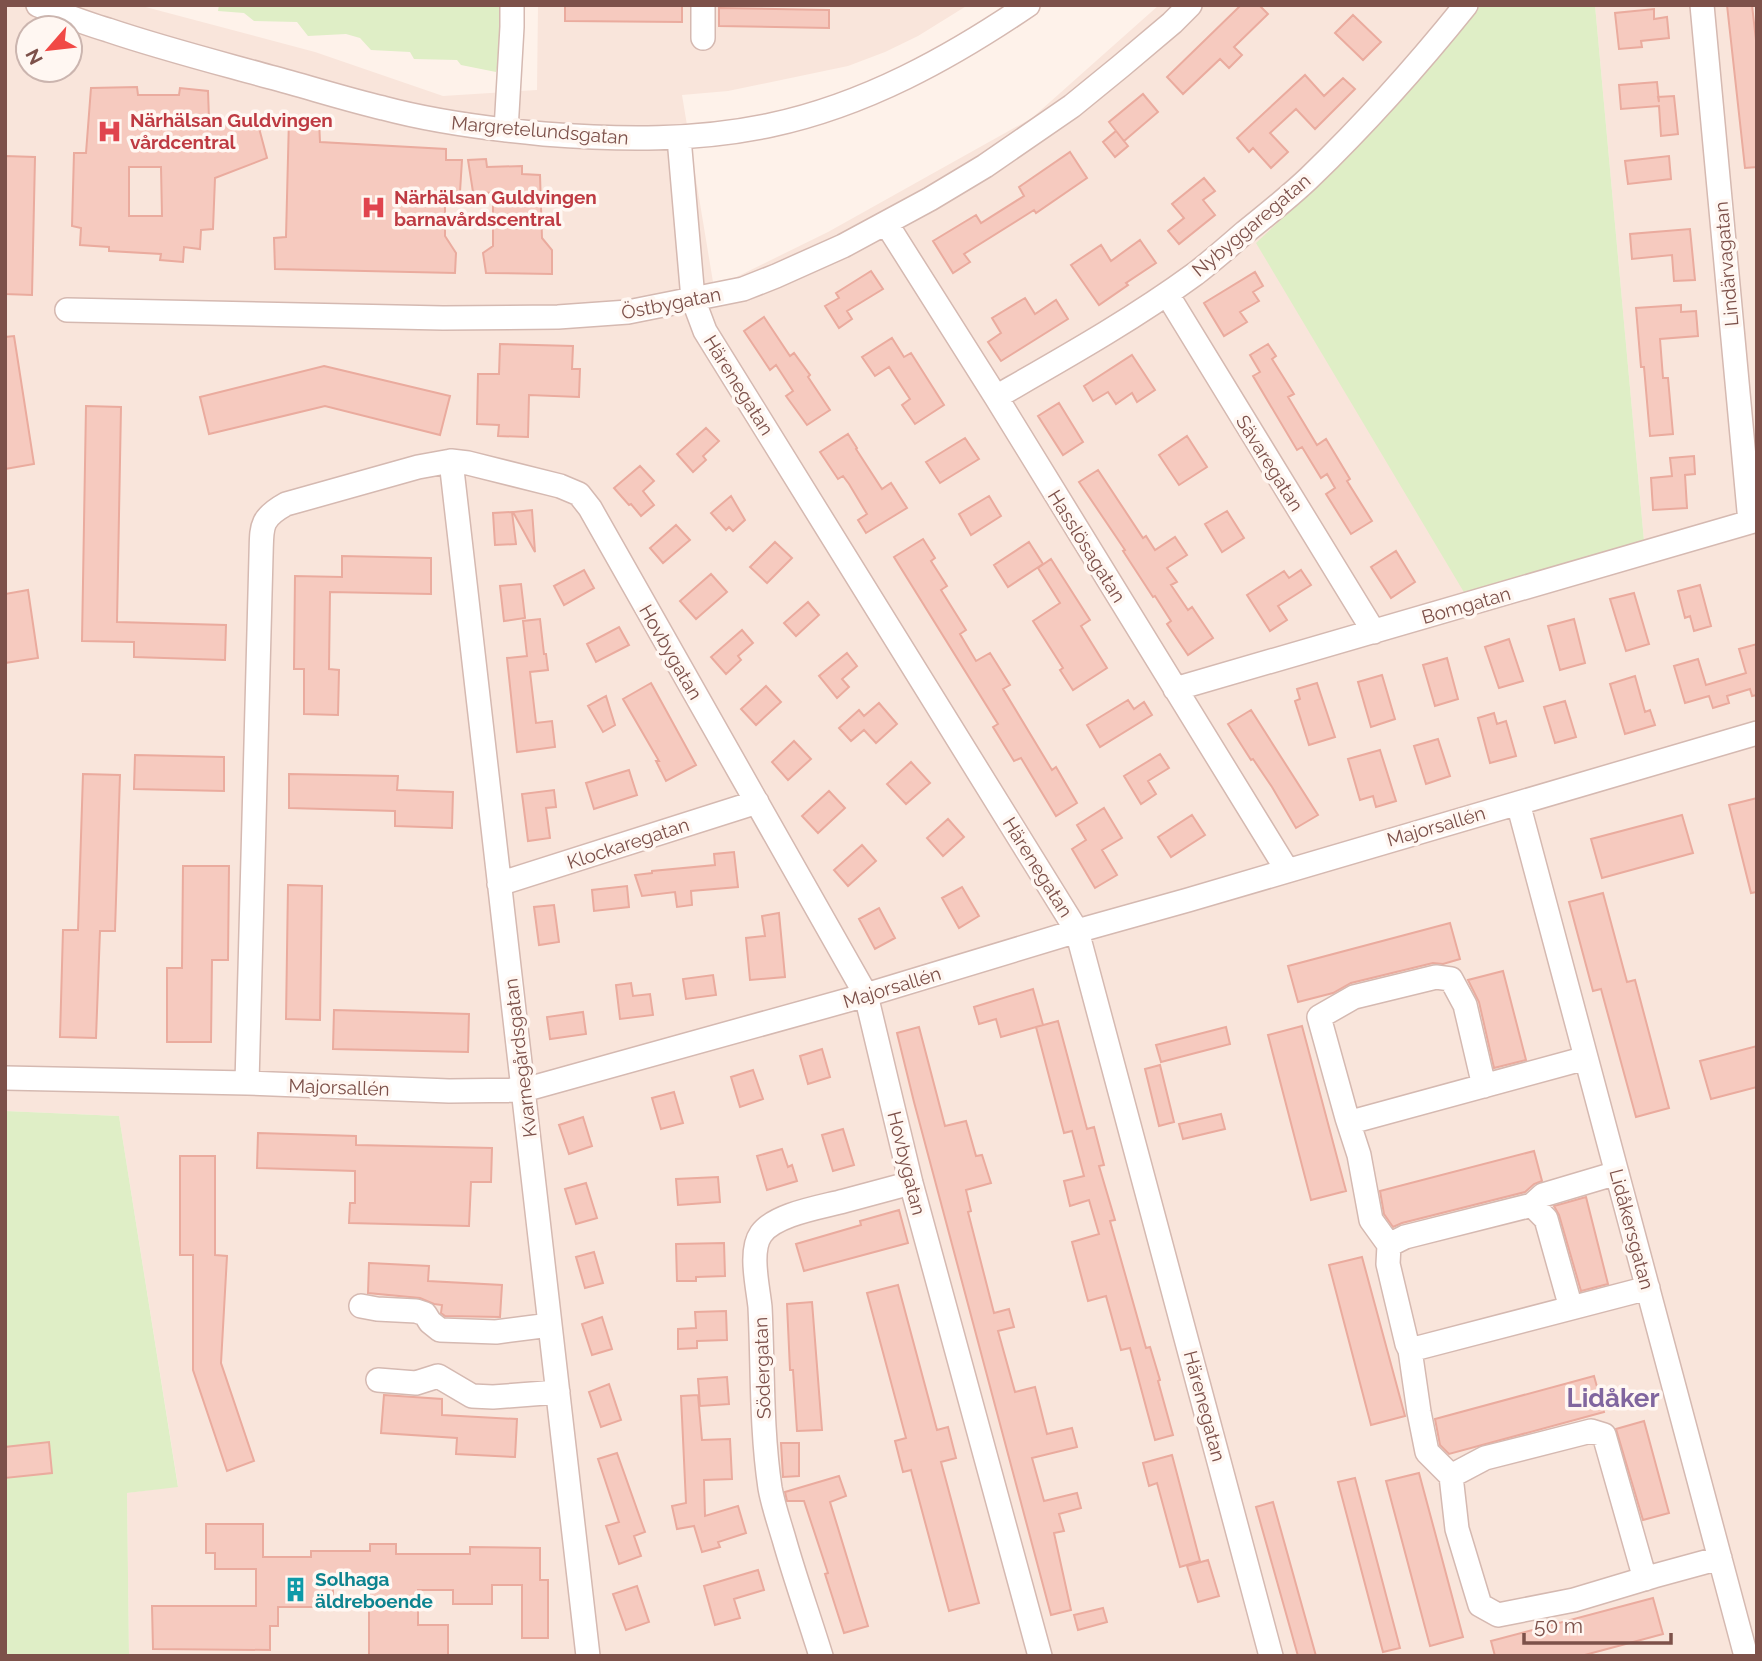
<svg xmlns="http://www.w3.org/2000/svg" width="1762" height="1661" viewBox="0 0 1762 1661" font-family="Raleway,sans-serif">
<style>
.residential{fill:#f9e5db;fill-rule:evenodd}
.green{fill:#dfeec6}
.building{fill:#f6cabf;stroke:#eaab9e;stroke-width:2;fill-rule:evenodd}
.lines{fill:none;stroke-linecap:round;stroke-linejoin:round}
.minor-casing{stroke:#d5b9b1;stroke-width:26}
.minor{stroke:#fff;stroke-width:23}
.labels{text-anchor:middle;stroke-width:7;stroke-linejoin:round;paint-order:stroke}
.health-label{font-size:19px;font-weight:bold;fill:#be3a42;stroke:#fff7f2;text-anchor:start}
.street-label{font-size:19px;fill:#7d514a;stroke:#fff7f2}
.culture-label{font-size:19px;font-weight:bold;fill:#0d838f;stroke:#fff7f2;text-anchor:start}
.district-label{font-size:26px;font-weight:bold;fill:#80669f;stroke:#fff7f2}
</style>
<rect width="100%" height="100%" fill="#fef2ea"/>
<!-- residential -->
<path class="residential" d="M5,5H138L315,52L443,96L537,90L538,5H968L918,36L885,52L848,66L728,91L682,95L714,288L828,232L1032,118L1159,5H1481L1411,88L1340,164L1257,243L1644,541L1595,5H1757V1656H129L127,1493L178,1486L119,1116L5,1111ZM28,28H70V70H28Z"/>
<!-- green -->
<path class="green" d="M219,5H506L507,28L496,72L461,65L457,60L414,59L410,52L371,50L360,38L346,34L308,36L297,22L254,21L244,13L218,11Z
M1481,5H1595L1644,541L1465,594L1256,243L1340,164L1411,88Z
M5,1111L119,1116L178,1487L127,1493L129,1656H5Z"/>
<!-- building -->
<path class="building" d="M565,5H682V22L565,21Z
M1241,5H1259L1268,14L1234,47L1242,55L1229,68L1220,59L1183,94L1167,77Z
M1727,5H1752L1757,49V167L1745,168Z
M719,8L829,10V28L719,26Z
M1654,9V19L1667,17L1669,38L1641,41L1642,47L1619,49L1615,13Z
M1353,15L1381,42L1363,60L1335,33Z
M1305,75L1324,96L1343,78L1355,89L1315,129L1296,109L1270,133L1288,152L1271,168L1253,148L1249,152L1237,138Z
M1657,82L1659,102L1658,97L1674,96L1678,134L1661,136L1659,106L1621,109L1619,85Z
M137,87L138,95H179L180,88L208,91L209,119H246L259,128L267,158L215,178L213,229L201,230L200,249L184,247L183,262L160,260L161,254L109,251V247L80,245L81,228L72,226L74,153H86L91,88ZM129,167H161L162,216H129Z
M1143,94L1158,112L1124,141L1109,122Z
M289,118L319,120L320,142L446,149V160H462L460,192L445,191V236L456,253L455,273L275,269L274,238L286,237Z
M1116,131L1128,146L1115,157L1103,142Z
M1070,152L1087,178L1036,213L1034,210L964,254L970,262L953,273L933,241L976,215L981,223L1024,196L1019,187Z
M5,156L35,157L32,295L5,294Z
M1669,156L1671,179L1628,184L1625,161Z
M486,159L487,167L522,166V174L540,175L542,238L552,250V274L486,273L483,253L493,246V193L473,192L468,160Z
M1204,178L1215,191L1203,200L1215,215L1179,244L1168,231L1184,218L1172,204Z
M1690,229L1695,280L1674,281L1672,255L1632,259L1630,234Z
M1140,240L1156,263L1126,283L1128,285L1099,305L1071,265L1101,245L1111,261Z
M871,271L883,289L847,311L852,319L839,328L825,306L839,298L836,293Z
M1255,272L1263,286L1253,292L1259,301L1240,312L1247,322L1224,336L1204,303Z
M1025,298L1035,314L1056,300L1068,319L1001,361L988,342L1001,333L992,318Z
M1681,305V312L1696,311L1698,336L1660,339L1663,378H1668L1673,434L1650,436L1644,367H1641L1636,308Z
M764,317L790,356L794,353L810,375L808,377L830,410L807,425L786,396L793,391L776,365L770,370L744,331Z
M14,336L34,464L5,469V337Z
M892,338L904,357L911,353L944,405L915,424L902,405L910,399L889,367L875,376L862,357Z
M500,344L573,346L572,369H580L579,397L529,395L528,437L498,436L499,425L477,424L478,374H499Z
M1268,344L1276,356L1272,359L1294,394L1288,397L1317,445L1326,439L1350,479L1347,481L1372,521L1351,534L1326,494L1335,488L1327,474L1321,478L1302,447L1297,450L1253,376L1260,372L1250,355Z
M1132,355L1155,390L1137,402L1132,393L1116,404L1108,392L1093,401L1084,386Z
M324,366L450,396L440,435L325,406L209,434L200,397Z
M1059,403L1083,442L1063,455L1038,416Z
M86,406L121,407L117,622L226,625L225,660L134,657V642L82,641Z
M706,428L719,441L703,456L706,460L693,472L677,454Z
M848,434L857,448L856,449L882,489L891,483L907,508L866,533L858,520L867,514L849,484L843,476L838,479L820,452Z
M1187,436L1207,467L1179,485L1159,455Z
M965,438L979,459L940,483L926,462Z
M1694,456L1695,474L1685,475L1687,508L1653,510L1651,478L1672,476L1670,458Z
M640,466L654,481L643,491L654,505L641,516L631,504L629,505L614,488Z
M1098,470L1143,538L1146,536L1155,550L1175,537L1187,555L1167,568L1177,582L1171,585L1188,610L1192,607L1213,638L1188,655L1167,624L1171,621L1155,596L1153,597L1123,551L1125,550L1079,482Z
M731,496L745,520L733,531L729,527L726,530L711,513Z
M989,496L1001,516L971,535L959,514Z
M532,510L535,552L513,512Z
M1227,511L1244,538L1222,552L1205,524Z
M512,512L516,544L495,545L493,513Z
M676,525L690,540L663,563L650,548Z
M923,539L935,558L931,561L947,586L941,590L966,630L960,634L976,661L990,653L1010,685L1003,689L1052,770L1056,767L1077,803L1056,816L1021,758L1014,761L993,727L998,724L894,557Z
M775,542L792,558L767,583L750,567Z
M1029,542L1043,564L1008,587L994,565Z
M1396,551L1415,582L1391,598L1371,567Z
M342,556L431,558V594L330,592L329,669L339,670L338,715L304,714V669H294L295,576L342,577Z
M1051,559L1090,620L1081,626L1107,668L1073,690L1060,670L1063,668L1033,621L1060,603L1038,568Z
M584,570L594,588L564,605L554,586Z
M1301,570L1311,585L1278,606L1287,620L1270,631L1247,595L1284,571L1289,578Z
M711,574L727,592L696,619L680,601Z
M521,584L525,618L504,621L500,586Z
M1700,585L1711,626L1694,631L1690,616L1685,618L1678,591Z
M28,590L38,658L5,663V594Z
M1634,593L1649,644L1626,651L1610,599Z
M808,602L819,615L796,636L784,623Z
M540,619L544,654H546L548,670L530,672L536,723L552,721L555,747L517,752L507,658L527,656L523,621Z
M1574,619L1585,663L1560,670L1548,626Z
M619,627L629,645L596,662L587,644Z
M742,630L753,643L738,656L741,660L726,674L711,657Z
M1509,639L1523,681L1499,688L1485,647Z
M1757,644V695L1752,696L1750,689L1727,696L1729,703L1713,708L1709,696L1685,703L1674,666L1698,659L1706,685L1746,673L1739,649Z
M847,653L857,666L842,679L849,687L837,698L819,676Z
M1447,658L1458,699L1435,706L1423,665Z
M1382,675L1395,719L1371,727L1358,682Z
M1635,676L1645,712L1650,710L1655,725L1625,734L1610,684Z
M651,683L696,765L666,781L656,761H659L623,699Z
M1317,683L1335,737L1309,745L1295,701L1300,699L1297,689Z
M766,686L781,702L756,725L741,709Z
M606,696L615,725L603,732L588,706Z
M1128,700L1134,709L1144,702L1152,715L1100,747L1087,725Z
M1565,701L1576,737L1555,743L1544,707Z
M879,703L897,724L876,743L864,730L851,741L839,728L859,710L864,716Z
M1251,710L1318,815L1296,828L1272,787L1253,759L1251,760L1228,724Z
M1494,713L1497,724L1506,721L1516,756L1490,763L1478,718Z
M1438,739L1450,776L1426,784L1414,746Z
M794,741L811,759L788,780L772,762Z
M1380,750L1396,801L1376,807L1373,796L1360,800L1348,759Z
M1160,754L1169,768L1148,781L1156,794L1141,804L1124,776Z
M135,755L224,757V791L134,789Z
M911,762L930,783L906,804L887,784Z
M629,770L637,795L594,809L586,783Z
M83,774L120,775L115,931H100L96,1038L60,1037L63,930H78Z
M289,774L398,776L397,790L453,792L452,828L395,826V811L289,808Z
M554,790L556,807L546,808L550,838L528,841L522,794Z
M829,791L845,808L818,833L802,816Z
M1757,798V892L1751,893L1729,805Z
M1104,808L1122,838L1102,850L1117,875L1095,888L1072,849L1086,840L1077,825Z
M1192,815L1205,835L1171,857L1158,837Z
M1682,815L1693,853L1602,878L1591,839Z
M948,819L964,837L943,856L927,838Z
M862,845L876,861L848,886L834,870Z
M734,852L738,887L691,891L692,905L677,907L675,892L642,896L635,875L652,873V871L715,865L714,854Z
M183,866H229L228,960H212L211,1042H167V968H182Z
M288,885L322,886L320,1020L286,1019Z
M627,886L629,907L594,911L592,890Z
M962,887L979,916L959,928L942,898Z
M1603,893L1627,982L1635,980L1669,1108L1636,1117L1601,989L1593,991L1569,902Z
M554,905L559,942L539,945L534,907Z
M879,908L895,938L875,949L859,919Z
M779,913L785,977L750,980L746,938L765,936L762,916Z
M1450,923L1460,959L1443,964L1433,963L1351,983L1333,993L1298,1002L1288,966Z
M1503,971L1526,1060L1494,1068L1479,1002L1468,980Z
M713,975L716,995L686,999L683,979Z
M631,983L633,996L650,994L653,1015L620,1019L616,985Z
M1033,989L1043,1025L1001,1037L996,1019L979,1024L974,1007Z
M334,1010L469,1014L468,1052L333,1049Z
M583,1012L586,1034L550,1039L547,1017Z
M1058,1021L1087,1129L1094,1127L1104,1165L1099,1166L1115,1220L1110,1221L1146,1348L1150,1347L1160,1380L1158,1381L1173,1435L1155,1440L1130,1348L1121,1350L1106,1296L1088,1301L1072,1242L1099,1234L1089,1200L1070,1206L1064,1181L1084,1176L1072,1131L1064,1133L1036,1027Z
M1302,1026L1346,1191L1311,1200L1268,1035Z
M919,1027L945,1126L966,1121L976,1156L982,1155L991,1183L966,1190L971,1211L968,1212L994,1313L1009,1309L1014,1327L998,1331L1015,1392L1035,1387L1047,1434L1072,1428L1077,1447L1032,1458L1044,1501L1077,1493L1081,1508L1059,1514L1064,1531L1054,1533L1071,1610L1051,1615L914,1102L897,1033Z
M1226,1027L1230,1044L1161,1062L1156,1045Z
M1757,1046V1087L1711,1099L1700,1061Z
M822,1049L830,1077L808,1084L800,1056Z
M1160,1065L1174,1122L1159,1126L1145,1069Z
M753,1070L763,1099L740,1107L731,1077Z
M674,1092L683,1123L661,1129L652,1098Z
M1221,1114L1225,1129L1183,1139L1179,1124Z
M583,1117L592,1146L569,1154L559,1125Z
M843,1129L854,1165L833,1171L822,1135Z
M258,1133L356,1136V1145L492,1148L491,1182H471L469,1226L349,1223L350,1203H355V1171L257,1168Z
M782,1149L788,1167L792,1165L797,1181L767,1190L757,1156Z
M1534,1151L1542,1181L1534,1184L1525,1192L1402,1223L1393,1227L1384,1214L1380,1191Z
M180,1156H215V1255L227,1256L221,1363L254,1461L227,1471L193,1370V1255H180Z
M718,1177L720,1202L678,1205L676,1179Z
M586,1183L597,1218L576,1224L565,1189Z
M1586,1197L1608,1284L1581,1291L1559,1215L1554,1206Z
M899,1210L908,1243L804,1271L796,1244L861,1225L860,1221Z
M724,1243L725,1276L696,1277V1281H677L676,1244Z
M594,1252L603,1283L585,1288L576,1257Z
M1362,1257L1405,1416L1371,1425L1329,1265Z
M369,1263L429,1266L428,1281L502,1285L500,1317L445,1316L441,1313L442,1305L434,1304L420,1298L368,1293Z
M898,1285L937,1430L948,1427L956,1458L941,1462L979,1603L949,1611L911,1470L903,1472L895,1441L906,1438L867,1293Z
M812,1302L822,1430L797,1431L793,1370H790L787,1304Z
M726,1311L727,1340L697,1341V1348L678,1349V1329L696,1328L695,1312Z
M602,1317L612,1349L592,1355L582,1324Z
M1594,1376L1604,1412L1449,1454L1440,1445L1435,1419Z
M727,1377L729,1404L700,1406L698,1379Z
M609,1384L621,1420L601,1427L589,1392Z
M384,1395L442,1399V1415L517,1419L515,1457L456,1454L457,1438L381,1433Z
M698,1395L702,1440L730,1439L732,1479L704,1480L705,1516L738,1506L746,1533L718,1542L720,1547L702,1552L694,1526L677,1529L672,1506L686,1503L681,1396Z
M1644,1421L1669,1513L1643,1520L1616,1429Z
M49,1442L52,1473L5,1478V1447Z
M781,1443H799V1476L783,1477Z
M617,1453L645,1532L634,1536L641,1556L619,1564L606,1526L619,1522L598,1459Z
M1172,1455L1200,1561L1180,1567L1157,1483L1149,1486L1143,1463Z
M1419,1473L1463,1637L1430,1646L1386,1481Z
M839,1476L846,1496L830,1502L868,1626L844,1633L825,1574L828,1573L804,1501H787L785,1492Z
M1355,1478L1400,1648L1383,1652L1338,1482Z
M1273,1502L1316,1656H1298L1256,1507Z
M206,1524H263V1557H311V1551H370V1544H396V1554H470V1547L540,1548V1580H548V1638H522V1585H492V1604H453V1590H418V1625H448V1656H369V1587H333V1607H278V1626H270V1650L153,1649L152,1606H256V1569H215V1553H206Z
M1208,1560L1219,1596L1198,1602L1187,1566Z
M758,1570L764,1590L734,1599L740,1618L715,1625L704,1586Z
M637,1586L649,1622L626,1630L613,1594Z
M1653,1598L1663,1634L1581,1656H1495L1491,1641Z
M1103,1608L1107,1622L1078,1630L1074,1615Z"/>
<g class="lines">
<defs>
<path id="minor" d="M38,5C61,14 84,23 108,30C161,48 216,62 270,77C308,87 345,99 383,108C435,122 490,129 544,134C621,140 696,141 771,125C865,105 950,58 1028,5
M1702,5L1750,522
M703,38V5
M506,130L512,27V5
M679,138L693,299L705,331L1077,931L1271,1656
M886,223L996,397L1287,870
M1167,294L1374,632
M67,310L443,318L558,317L628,312L743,289L776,276L843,246L930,199L985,166L1072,106L1121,66L1172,23L1190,5
M996,397C1064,358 1132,320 1195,274C1212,261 1228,247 1244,233C1266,215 1288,198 1309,178C1365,124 1417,66 1466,5
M451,461L588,1656
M1175,689L1757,520
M1518,803L1746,1656
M499,884L757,802
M5,1078L247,1083L449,1091L524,1090L866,995L1077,931L1188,900L1757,733
M247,1083L261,556C262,527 259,519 286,504L418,467L451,461L468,463L560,486L579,494L590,508L866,995L911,1183L1040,1656
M1484,1086L1465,1005L1451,979L1436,977L1354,997L1319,1017L1347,1118L1351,1122L1586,1058
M1347,1118L1359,1155L1371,1220L1389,1245
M1532,1205L1543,1195L1617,1173
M361,1306L377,1309L416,1311L425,1314L430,1322L440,1330L496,1332L550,1325
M1571,1308L1546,1219L1532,1205L1405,1237L1389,1245L1388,1264L1407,1344L1410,1350L1648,1288
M1410,1350L1419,1412L1427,1452L1451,1476
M378,1380L416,1383L438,1376L472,1396L493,1397L558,1392
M1645,1579L1604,1435L1591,1431L1485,1458L1451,1476L1457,1529L1480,1605L1498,1615L1574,1600L1654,1576L1720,1558
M821,1656C809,1617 795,1578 784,1539C779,1522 773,1505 770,1488C761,1428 763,1367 760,1307C758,1287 749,1251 761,1234C775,1214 822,1207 844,1201C866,1195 888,1189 911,1183"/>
</defs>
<!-- minor casing -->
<use href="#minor" class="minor-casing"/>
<!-- minor -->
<use href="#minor" class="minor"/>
</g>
<!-- icons -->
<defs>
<symbol id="hospital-bare" viewBox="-9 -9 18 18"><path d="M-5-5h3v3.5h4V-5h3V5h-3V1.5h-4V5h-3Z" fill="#e0444e" stroke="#fff7f2" stroke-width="2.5" paint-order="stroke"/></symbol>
<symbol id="building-bare" viewBox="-9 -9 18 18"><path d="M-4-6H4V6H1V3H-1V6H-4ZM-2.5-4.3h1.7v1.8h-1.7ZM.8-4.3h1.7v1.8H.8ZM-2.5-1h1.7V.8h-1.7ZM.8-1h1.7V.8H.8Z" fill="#0f9aa8" stroke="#fff7f2" stroke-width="2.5" paint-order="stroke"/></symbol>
</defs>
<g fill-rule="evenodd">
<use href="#hospital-bare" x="92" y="114" width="35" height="35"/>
<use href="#hospital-bare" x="356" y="190" width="35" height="35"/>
<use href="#building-bare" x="278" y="1572" width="35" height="35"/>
</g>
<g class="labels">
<!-- health labels -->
<g class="health-label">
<text x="130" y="127">Närhälsan Guldvingen<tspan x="130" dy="22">vårdcentral</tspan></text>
<text x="394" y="204">Närhälsan Guldvingen<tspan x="394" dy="22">barnavårdscentral</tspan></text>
</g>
<!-- street labels -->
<g class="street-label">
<text transform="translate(540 130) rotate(5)" y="7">Margretelundsgatan</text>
<text transform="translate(1251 225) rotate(-40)" y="7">Nybyggaregatan</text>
<text transform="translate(1726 264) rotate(-95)" y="7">Lindärvagatan</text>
<text transform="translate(671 303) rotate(-11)" y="7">Östbygatan</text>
<text transform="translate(739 385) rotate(58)" y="7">Härenegatan</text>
<text transform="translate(1270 463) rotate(58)" y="7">Sävaregatan</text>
<text transform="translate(1087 546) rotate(58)" y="7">Hasslösagatan</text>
<text transform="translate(1466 605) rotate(-16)" y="7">Bomgatan</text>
<text transform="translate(671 652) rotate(60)" y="7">Hovbygatan</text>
<text transform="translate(1436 826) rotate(-16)" y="7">Majorsallén</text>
<text transform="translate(628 843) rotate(-18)" y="7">Klockaregatan</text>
<text transform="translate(1038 867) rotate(58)" y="7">Härenegatan</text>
<text transform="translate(892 987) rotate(-17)" y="7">Majorsallén</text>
<text transform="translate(520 1058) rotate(-97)" y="7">Kvarnegårdsgatan</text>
<text transform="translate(339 1087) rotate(2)" y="7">Majorsallén</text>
<text transform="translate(907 1163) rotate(76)" y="7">Hovbygatan</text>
<text transform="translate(1632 1229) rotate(75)" y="7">Lidåkersgatan</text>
<text transform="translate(762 1368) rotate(-92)" y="7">Södergatan</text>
<text transform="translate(1205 1406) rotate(75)" y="7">Härenegatan</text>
</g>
<!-- culture labels -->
<g class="culture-label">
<text x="315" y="1586">Solhaga<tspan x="315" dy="22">äldreboende</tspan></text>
</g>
<!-- district labels -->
<g class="district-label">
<text x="1613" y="1407">Lidåker</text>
</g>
</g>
<!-- border -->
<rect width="1762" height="1661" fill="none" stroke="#7d514a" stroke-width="14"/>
<!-- north arrow -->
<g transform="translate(49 49) rotate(242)"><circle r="33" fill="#fff7f2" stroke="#cbb5af" stroke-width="2"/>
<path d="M0-5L12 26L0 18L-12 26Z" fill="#f14946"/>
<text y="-10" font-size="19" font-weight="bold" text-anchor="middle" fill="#7d514a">N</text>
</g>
<!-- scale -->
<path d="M1524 1633v10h147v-10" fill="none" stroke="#7d514a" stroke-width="3.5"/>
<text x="1534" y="1633" font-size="21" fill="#7d514a" stroke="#fff7f2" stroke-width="5" paint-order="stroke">50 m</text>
</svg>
